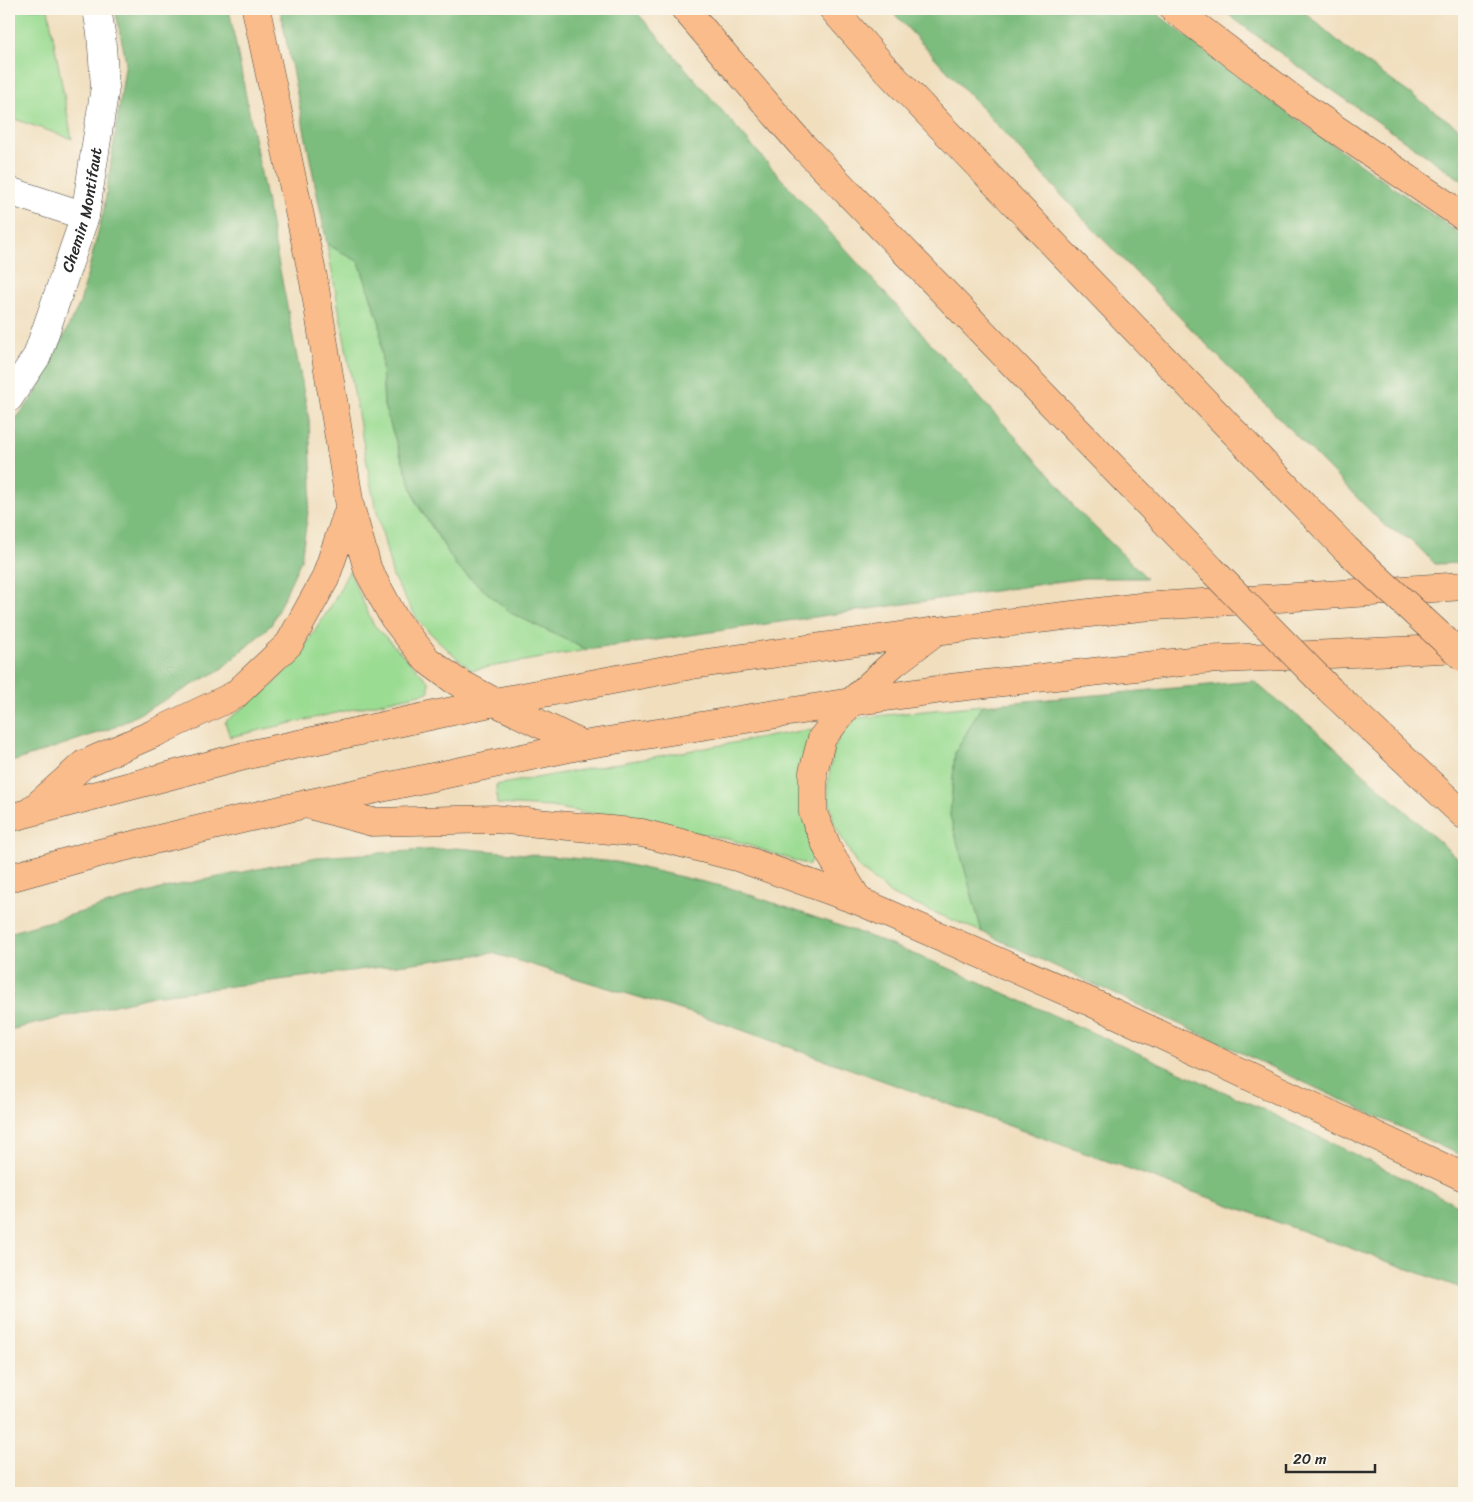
<svg xmlns="http://www.w3.org/2000/svg" width="1473" height="1502" viewBox="0 0 1473 1502" font-family="Sriracha,sans-serif">
<style>
.green{fill:#9bdc93;stroke:#63845f}
.forest{fill:#7cbc7d;stroke:#547454}
.lines{fill:none;stroke-linecap:round;stroke-linejoin:round}
.minor-casing{stroke:#494641;stroke-width:29}
.major-casing{stroke:#494641;stroke-width:29}
.highway-casing{stroke:#494641;stroke-width:29}
.minor{stroke:#fff;stroke-width:28}
.major{stroke:#fabc8b;stroke-width:28}
.highway{stroke:#fabc8b;stroke-width:28}
.highway-bridge-casing{stroke:#494641;stroke-width:29;stroke-linecap:butt}
.highway-bridge{stroke:#fabc8b;stroke-width:28}
.labels{text-anchor:middle;stroke-width:4;stroke-linejoin:round;paint-order:stroke}
.street-label{font-size:16px;fill:#2b2b2b;stroke:#fbf7ec}
</style>
<rect width="100%" height="100%" fill="#fbf7ec"/>
<filter id="ink" filterUnits="userSpaceOnUse"><feTurbulence type="fractalNoise" baseFrequency=".02" numOctaves="2"/><feDisplacementMap in="SourceGraphic" scale="10" xChannelSelector="R" yChannelSelector="G"/><feConvolveMatrix kernelMatrix="1 2 1 2 8 2 1 2 1" color-interpolation-filters="sRGB"/></filter>
<filter id="wash" filterUnits="userSpaceOnUse"><feTurbulence type="fractalNoise" baseFrequency=".0096" numOctaves="4" result="noise"/><feDisplacementMap in="SourceGraphic" scale="20" xChannelSelector="R" yChannelSelector="G"/><feGaussianBlur stdDeviation="1.12" result="paint"/><feColorMatrix in="noise" values="0 0 0 0 0 0 0 0 0 0 0 0 0 0 0 0 0 1.4 0 .05"/><feComposite in="paint" operator="in"/></filter>
<g filter="url(#wash)">
<rect width="100%" height="100%" fill="#f0debd"/>
<!-- green -->
<path class="green" d="M9,9H48L72,139L9,117Z
M327,244L359,262L380,324L384,406L417,504L458,568L511,613L587,650L472,670L450,652L419,622L393,577L372,491Z
M349,571L373,624L429,682V692L230,737L225,722L275,683L305,646L333,603Z
M982,705L955,753L950,815L982,932L892,895L858,867L834,824L827,786L834,748L848,719Z
M812,729L804,773L808,836L815,856L808,865L732,840L644,822L551,807L497,804L496,785Z"/>
<!-- forest -->
<path class="forest" d="M115,9H229L309,419L312,485L301,560L271,625L220,670L115,727L9,763V427L35,395L80,303L104,209L126,61Z
M280,9H634L776,173L1060,486L1074,507L1147,578H1084L587,650L511,613L458,568L417,503L384,406L380,324L359,262L327,244Z
M890,9H1151L1257,91L1464,237V563L1435,564L1411,540L1385,526L1092,228Z
M1221,9H1301L1347,49L1464,132V182L1295,64Z
M1254,681L1270,695L1313,728L1464,864V1157L982,932L950,816L955,753L982,705Z
M457,848L616,862L730,888L863,934L946,967L1258,1107L1464,1208V1289L711,1019L492,953L153,996L9,1030V933L164,888L317,857Z"/>
</g>
<g filter="url(#ink)">
<g class="lines">
<defs>
<g id="minor">
<path d="M9,191L85,216"/>
<path id="s1" d="M9,398L37,356L85,216L105,87L101,33L97,9"/>
</g>
<path id="major" d="M9,818L252,754L495,702L692,665L936,631L1140,607L1464,586
M9,878L95,854L306,804L583,745L851,702L950,688L1199,660L1464,648"/>
<path id="highway" d="M256,9L314,282L350,506L368,570L394,618L427,660L454,680L495,702L583,745
M685,9L801,144L1211,569
M833,9L881,64L1346,549
M1174,9L1302,106L1464,217
M1330,690L1464,815
M306,804L372,822L495,819L642,833L740,858L859,901L1095,1004L1464,1177
M31,811L84,764L155,733L235,695L289,644L325,579L350,506
M859,901L830,854L813,813V772L822,738L851,702L894,663L936,631"/>
</defs>
<!-- minor casing -->
<use href="#minor" class="minor-casing"/>
<!-- major casing -->
<use href="#major" class="major-casing"/>
<!-- highway casing -->
<use href="#highway" class="highway-casing"/>
<!-- minor -->
<use href="#minor" class="minor"/>
<!-- major -->
<use href="#major" class="major"/>
<!-- highway -->
<use href="#highway" class="highway"/>
<defs>
<path id="highway-bridge" d="M1346,549L1464,658
M1211,569L1330,690"/>
</defs>
<!-- highway-bridge casing -->
<use href="#highway-bridge" class="highway-bridge-casing"/>
<!-- highway-bridge -->
<use href="#highway-bridge" class="highway-bridge"/>
</g>
</g>
<g class="labels">
<!-- street labels -->
<g class="street-label">
<text dy="6" stroke="none"><textPath href="#s1" startOffset="204">Chemin Montifaut</textPath></text>
</g>
</g>
<!-- margin -->
<rect width="1473" height="1502" fill="none" stroke="#fbf7ec" stroke-width="30"/>
<!-- scale -->
<path d="M1286 1464v8h89v-8" fill="none" stroke="#2b2b2b" stroke-width="2.5"/>
<text x="1293" y="1464" font-size="15" fill="#2b2b2b" stroke="#fbf7ec" stroke-width="4" paint-order="stroke">20 m</text>
</svg>
